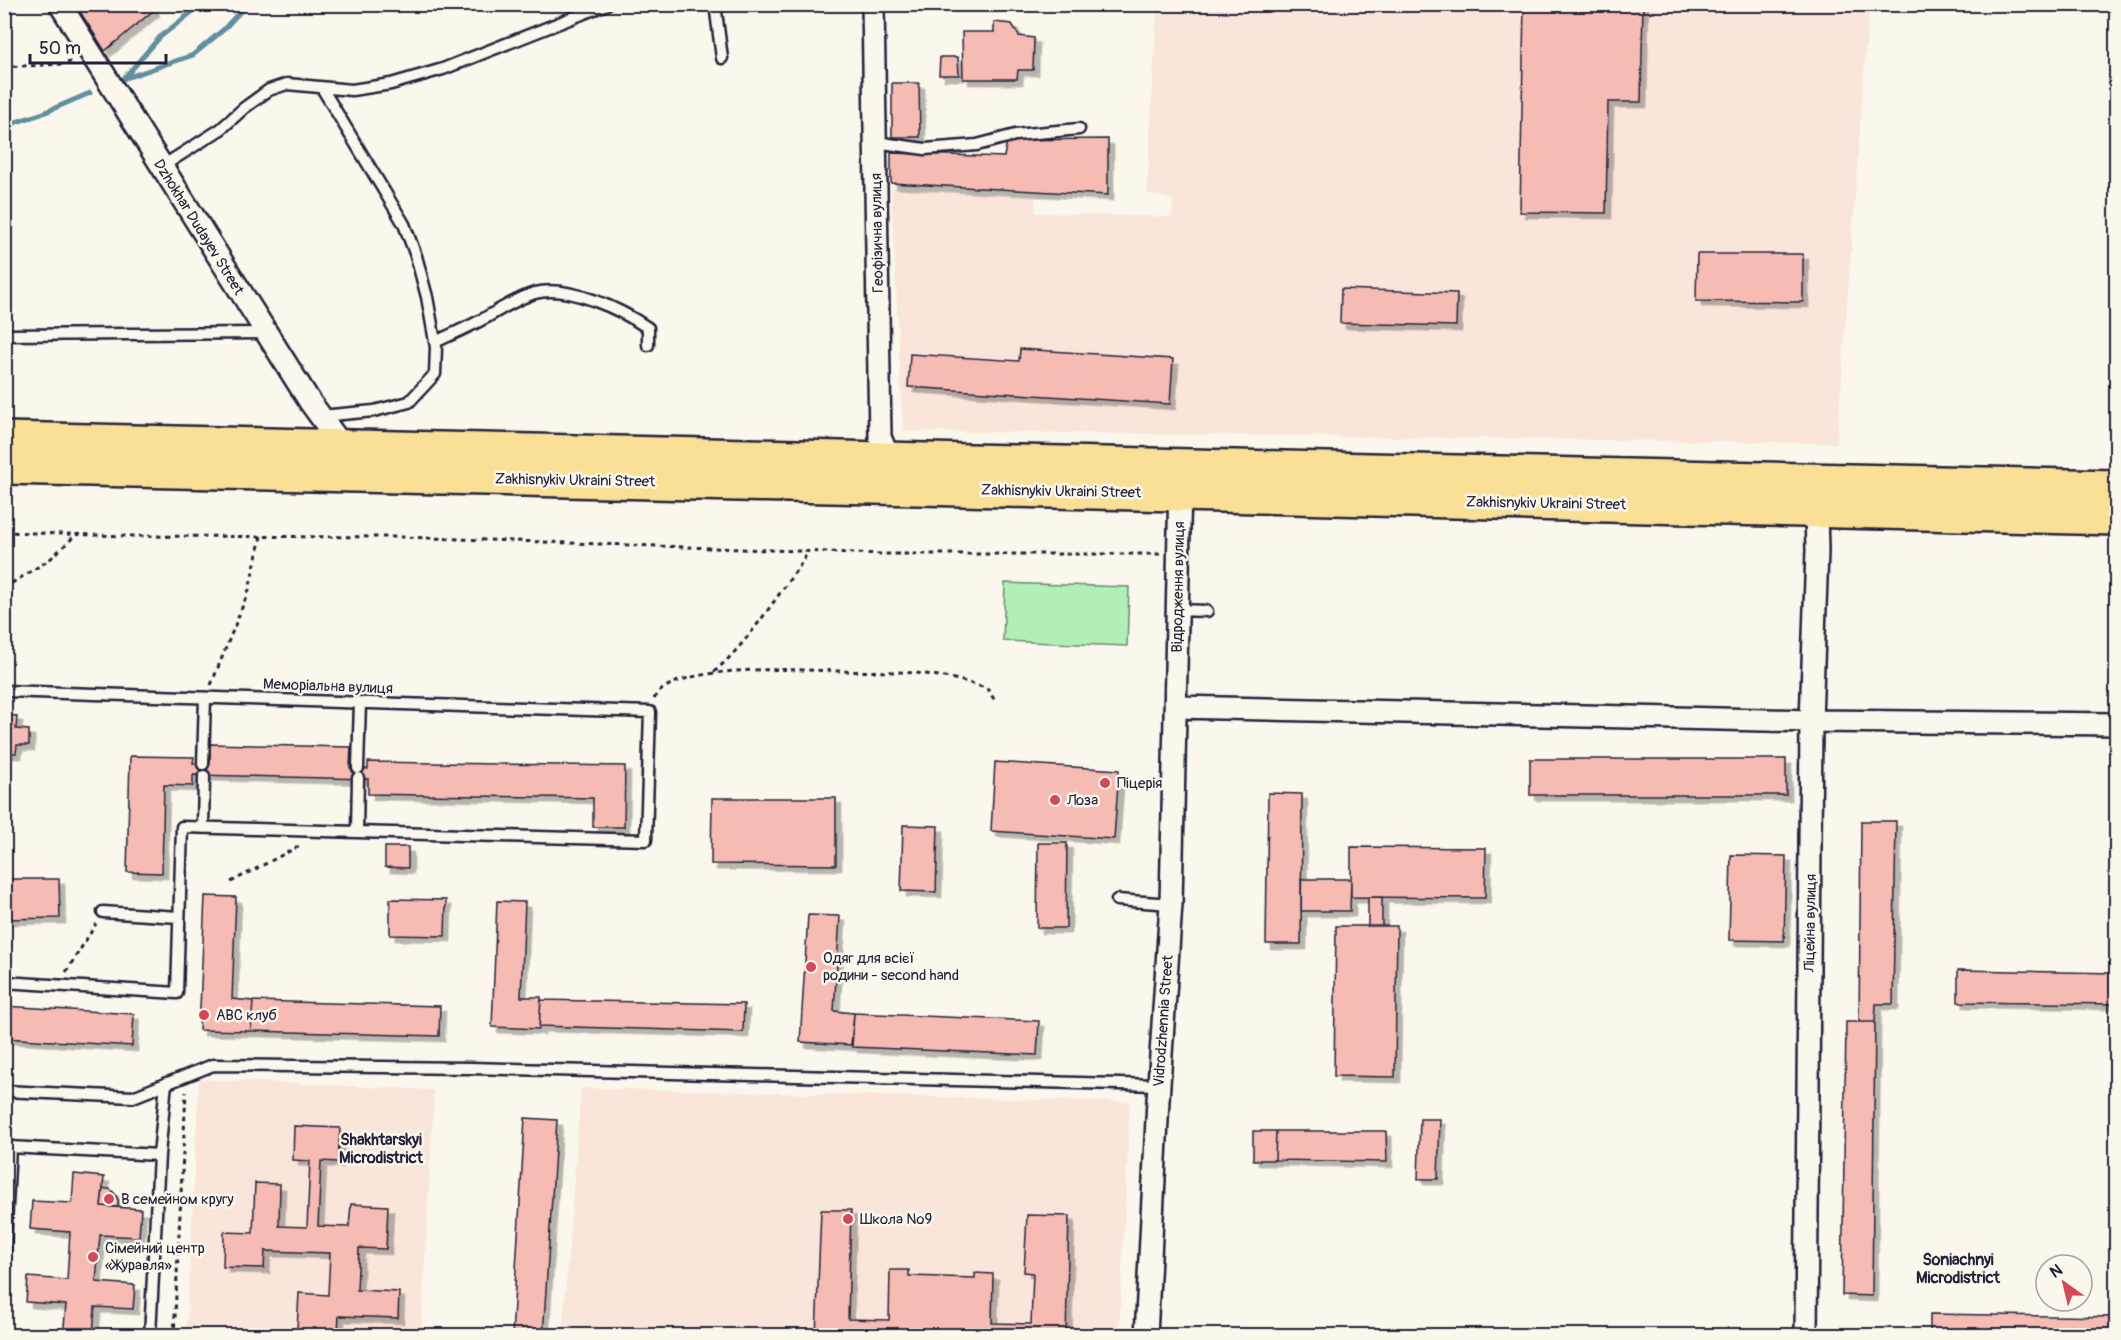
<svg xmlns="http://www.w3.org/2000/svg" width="2121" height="1340" viewBox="0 0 2121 1340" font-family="Pangolin,sans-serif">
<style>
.built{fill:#fae5db}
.green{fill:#b3efb4;stroke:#6a8878;stroke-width:1.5}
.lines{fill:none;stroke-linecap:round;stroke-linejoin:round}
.stream{stroke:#5f8fa0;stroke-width:5}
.building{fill:#f6bbb2;stroke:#22223b;stroke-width:1.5;filter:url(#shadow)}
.lane-casing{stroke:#22223b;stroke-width:15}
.street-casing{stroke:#22223b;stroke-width:26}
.highway-casing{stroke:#22223b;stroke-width:38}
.path{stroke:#22223b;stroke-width:3;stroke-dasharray:4.5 4.5;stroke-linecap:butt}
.lane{stroke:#fbf7ec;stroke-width:10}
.street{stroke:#fbf7ec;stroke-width:21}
.highway{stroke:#f9e096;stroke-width:33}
.poi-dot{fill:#d1495b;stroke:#fbf7ec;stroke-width:2}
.labels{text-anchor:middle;stroke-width:5;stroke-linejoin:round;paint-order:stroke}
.street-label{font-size:15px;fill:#22223b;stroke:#fbf7ec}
.poi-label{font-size:15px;fill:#22223b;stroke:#fbf7ec;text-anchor:start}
.neighbourhood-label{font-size:16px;font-weight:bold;fill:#22223b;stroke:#fbf7ec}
</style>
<defs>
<filter id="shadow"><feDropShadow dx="5.5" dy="5.5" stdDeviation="0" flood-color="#0004"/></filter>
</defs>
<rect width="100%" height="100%" fill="#fbf7ec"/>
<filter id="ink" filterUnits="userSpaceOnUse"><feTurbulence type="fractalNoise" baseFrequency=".0167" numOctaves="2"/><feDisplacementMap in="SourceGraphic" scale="12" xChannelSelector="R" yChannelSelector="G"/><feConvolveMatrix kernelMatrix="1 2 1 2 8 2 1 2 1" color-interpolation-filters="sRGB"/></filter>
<g filter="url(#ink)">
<!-- built -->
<path class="built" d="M1157,5H1869L1837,443L903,431L891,188L1035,197L1036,213L1168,217L1172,214L1173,200L1147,193Z
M199,1079L434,1090L421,1335L186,1336Z
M581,1088L1130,1102L1119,1335L562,1336Z"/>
<!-- green -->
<path class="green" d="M1005,583L1129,587L1127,646L1003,641Z"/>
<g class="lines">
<!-- stream -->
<path class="stream" d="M125,77L160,37L202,4
M120,80L193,55L223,30L247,4
M4,126L41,114L90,93"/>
</g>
<!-- building -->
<path class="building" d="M75,4H151L154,10L105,51Z
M1524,4H1643L1641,102H1608L1606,213L1520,212Z
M994,22L1012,24L1019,36L1034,38L1033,70H1018L1017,79H963L962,32H994Z
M940,57H958L959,75H939Z
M892,83H919L920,137H892Z
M1108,139V195L891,183V153L1004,157L1007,140Z
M1697,254H1803V302L1696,301Z
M1341,289L1457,293L1456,326L1340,323Z
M1020,349L1173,359L1170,404L908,387L910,354L1019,361Z
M4,715L17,716L16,729L29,730V745H17L16,753H4Z
M210,744L351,747L350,768L368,769V762L625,766L624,827H593V798L368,794V779L193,775V786L164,785L162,873L127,872L130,756L194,757L193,763L210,764Z
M1530,759H1786V795H1530Z
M995,762L1119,770L1114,839L991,831Z
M1268,793L1302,794L1301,944H1266Z
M712,798H836V865L711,864Z
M1861,821H1896L1893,1004H1876L1875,1022H1859Z
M903,825L938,826L936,892L901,891Z
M1038,843H1067L1066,928H1037Z
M385,847H408V868L385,867Z
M1351,847L1486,848L1485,898L1351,897Z
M1731,855L1786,856L1784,941L1729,940Z
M4,879H59L60,918L4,919Z
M1301,879H1351L1350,911H1301Z
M205,896L236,897L232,999L253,1001L251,1031L199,1030Z
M1368,897H1382V926H1368Z
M390,899L446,900L445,936L390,935Z
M497,901L525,902L521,997H541L539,1029L492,1027Z
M808,915L840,916L834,1011L854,1013L851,1045L800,1042Z
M1336,926H1397L1395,1077L1334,1076Z
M1958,970L2116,973V1004L1958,1002Z
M541,1000L744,1004L743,1032L539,1026Z
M253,1001L440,1006L439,1036L251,1031Z
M4,1006L134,1014L132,1046L4,1038Z
M854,1013L1039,1021L1037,1055L852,1047Z
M1846,1022H1875L1872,1296L1842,1295Z
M525,1118L557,1120L543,1336H512Z
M1420,1119H1440L1438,1179H1418Z
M294,1126L340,1128L338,1162L321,1161L318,1226L349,1227L351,1204L388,1206L386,1249L359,1248L357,1290L399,1292L398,1318L339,1316L338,1331L297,1330L299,1293L328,1295L330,1253L265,1251L264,1268L223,1267L224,1232L253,1233L255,1183L280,1184L279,1226L307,1227L310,1161L293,1160Z
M1253,1131H1276L1275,1160H1253Z
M1276,1131H1386L1387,1162L1275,1160Z
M74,1174L104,1177L101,1206L141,1209L139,1237L100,1235L96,1282L135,1285L133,1309L95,1307L93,1336H63L66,1305L26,1302L28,1277L67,1280L70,1232L30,1229L32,1201L72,1203Z
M103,1189H110L115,1194L118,1200V1207L101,1206Z
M821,1210H851L848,1319L889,1320L890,1270H909V1276L975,1278V1273L993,1274L992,1323L1031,1324L1033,1273L1024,1272L1027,1215L1069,1216L1066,1336H816Z
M1930,1314L2116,1317V1336H1930Z"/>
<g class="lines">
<defs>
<path id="lane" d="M715,4L722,58
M875,142L925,149L977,145L1015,135L1079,129
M161,167L221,129L244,108L269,90L287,84L352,90L391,84L443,69L607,4
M4,335L266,333
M435,342C452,334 469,327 485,318C501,309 518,298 535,293C568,284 622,310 648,328V345
M321,416L374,411L409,402L435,374L436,347L427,297L416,256L404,224L322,88
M1177,610L1207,611
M4,691L650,712L646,840L357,832
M203,764L205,698
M358,768L360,702
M203,828L204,776
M1117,900L1171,904
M103,912L178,917
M4,982L177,993L182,827L357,832L358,778
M4,1091L133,1097L213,1065L470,1068L1159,1085
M159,1155L166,1083
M4,1264L10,1147L159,1155L150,1336"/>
<path id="street" d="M60,4L310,402L343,447
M873,4L880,437L889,459
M1176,707L1811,721L2116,724
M1146,1336L1158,1100L1171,904L1180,482
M1806,1336L1811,721L1817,551L1816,510"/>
<path id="highway" d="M4,439L2116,487
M4,467L1179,494L2116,518"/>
</defs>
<!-- lane casing -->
<use href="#lane" class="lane-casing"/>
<!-- street casing -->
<use href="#street" class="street-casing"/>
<!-- highway casing -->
<use href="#highway" class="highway-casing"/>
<!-- path -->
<path class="path" d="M4,67L63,64L74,61
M4,532L125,536L402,537L883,554H1160
M4,588L49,560L77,534
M714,672C744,646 767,611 790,579C797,569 803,562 808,551
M211,685L249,590L261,536
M654,699C672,662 802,670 839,671C865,672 891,671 916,673C939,675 967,681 988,689L995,701
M231,882L301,845
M66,972L96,924
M174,1336L186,1092"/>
<!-- lane -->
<use href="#lane" class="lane"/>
<!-- street -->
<use href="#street" class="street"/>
<!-- highway -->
<use href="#highway" class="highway"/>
</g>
</g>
<!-- markers -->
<g class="poi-dot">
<circle cx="1105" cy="783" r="6"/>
<circle cx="1055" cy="800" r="6"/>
<circle cx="811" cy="967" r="6"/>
<circle cx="204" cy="1015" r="6"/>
<circle cx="109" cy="1199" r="6"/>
<circle cx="848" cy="1219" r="6"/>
<circle cx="93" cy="1257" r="6"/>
</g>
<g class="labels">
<!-- street labels -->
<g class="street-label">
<text transform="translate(199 227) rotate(58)" y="5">Dzhokhar Dudayev Street</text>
<text transform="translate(877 233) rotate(-91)" y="5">Геофізична вулиця</text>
<text transform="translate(575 480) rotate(1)" y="5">Zakhisnykiv Ukraini Street</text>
<text transform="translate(1061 491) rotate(1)" y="5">Zakhisnykiv Ukraini Street</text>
<text transform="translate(1546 503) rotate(1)" y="5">Zakhisnykiv Ukraini Street</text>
<text transform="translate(1178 587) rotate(-89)" y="5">Відродження вулиця</text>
<text transform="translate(328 686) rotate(2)" y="5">Меморіальна вулиця</text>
<text transform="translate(1810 923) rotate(-89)" y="5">Ліцейна вулиця</text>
<text transform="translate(1163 1021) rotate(-86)" y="5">Vidrodzhennia Street</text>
</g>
<!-- poi labels -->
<g class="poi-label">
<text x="1117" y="788">Піцерія</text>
<text x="1067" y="805">Лоза</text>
<text x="823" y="963">Одяг для всієї<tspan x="823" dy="17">родини - second hand</tspan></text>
<text x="216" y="1020">ABC клуб</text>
<text x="121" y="1204">В семейном кругу</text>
<text x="860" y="1224">Школа №9</text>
<text x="105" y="1253">Сімейний центр<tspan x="105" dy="17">«Журавля»</tspan></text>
</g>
<!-- neighbourhood labels -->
<g class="neighbourhood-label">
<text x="381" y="1145">Shakhtarskyi<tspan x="381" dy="18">Microdistrict</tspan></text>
<text x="1958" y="1265">Soniachnyi<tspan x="1958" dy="18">Microdistrict</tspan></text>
</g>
</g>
<!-- margin -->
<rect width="2121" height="1340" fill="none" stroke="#fbf7ec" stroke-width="24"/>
<rect x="12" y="12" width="2097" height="1316" fill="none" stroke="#22223b" stroke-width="2" filter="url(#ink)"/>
<!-- north arrow -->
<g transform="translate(2064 1283) rotate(326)"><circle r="28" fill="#fbf7ec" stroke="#a4a2a5" stroke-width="1.5"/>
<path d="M0-4.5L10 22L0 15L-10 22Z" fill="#d1495b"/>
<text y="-9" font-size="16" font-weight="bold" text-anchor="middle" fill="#22223b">N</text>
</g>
<!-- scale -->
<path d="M30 54v9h136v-9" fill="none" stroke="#22223b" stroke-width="3"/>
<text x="39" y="54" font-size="18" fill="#22223b" stroke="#fbf7ec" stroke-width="4.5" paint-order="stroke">50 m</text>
</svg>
